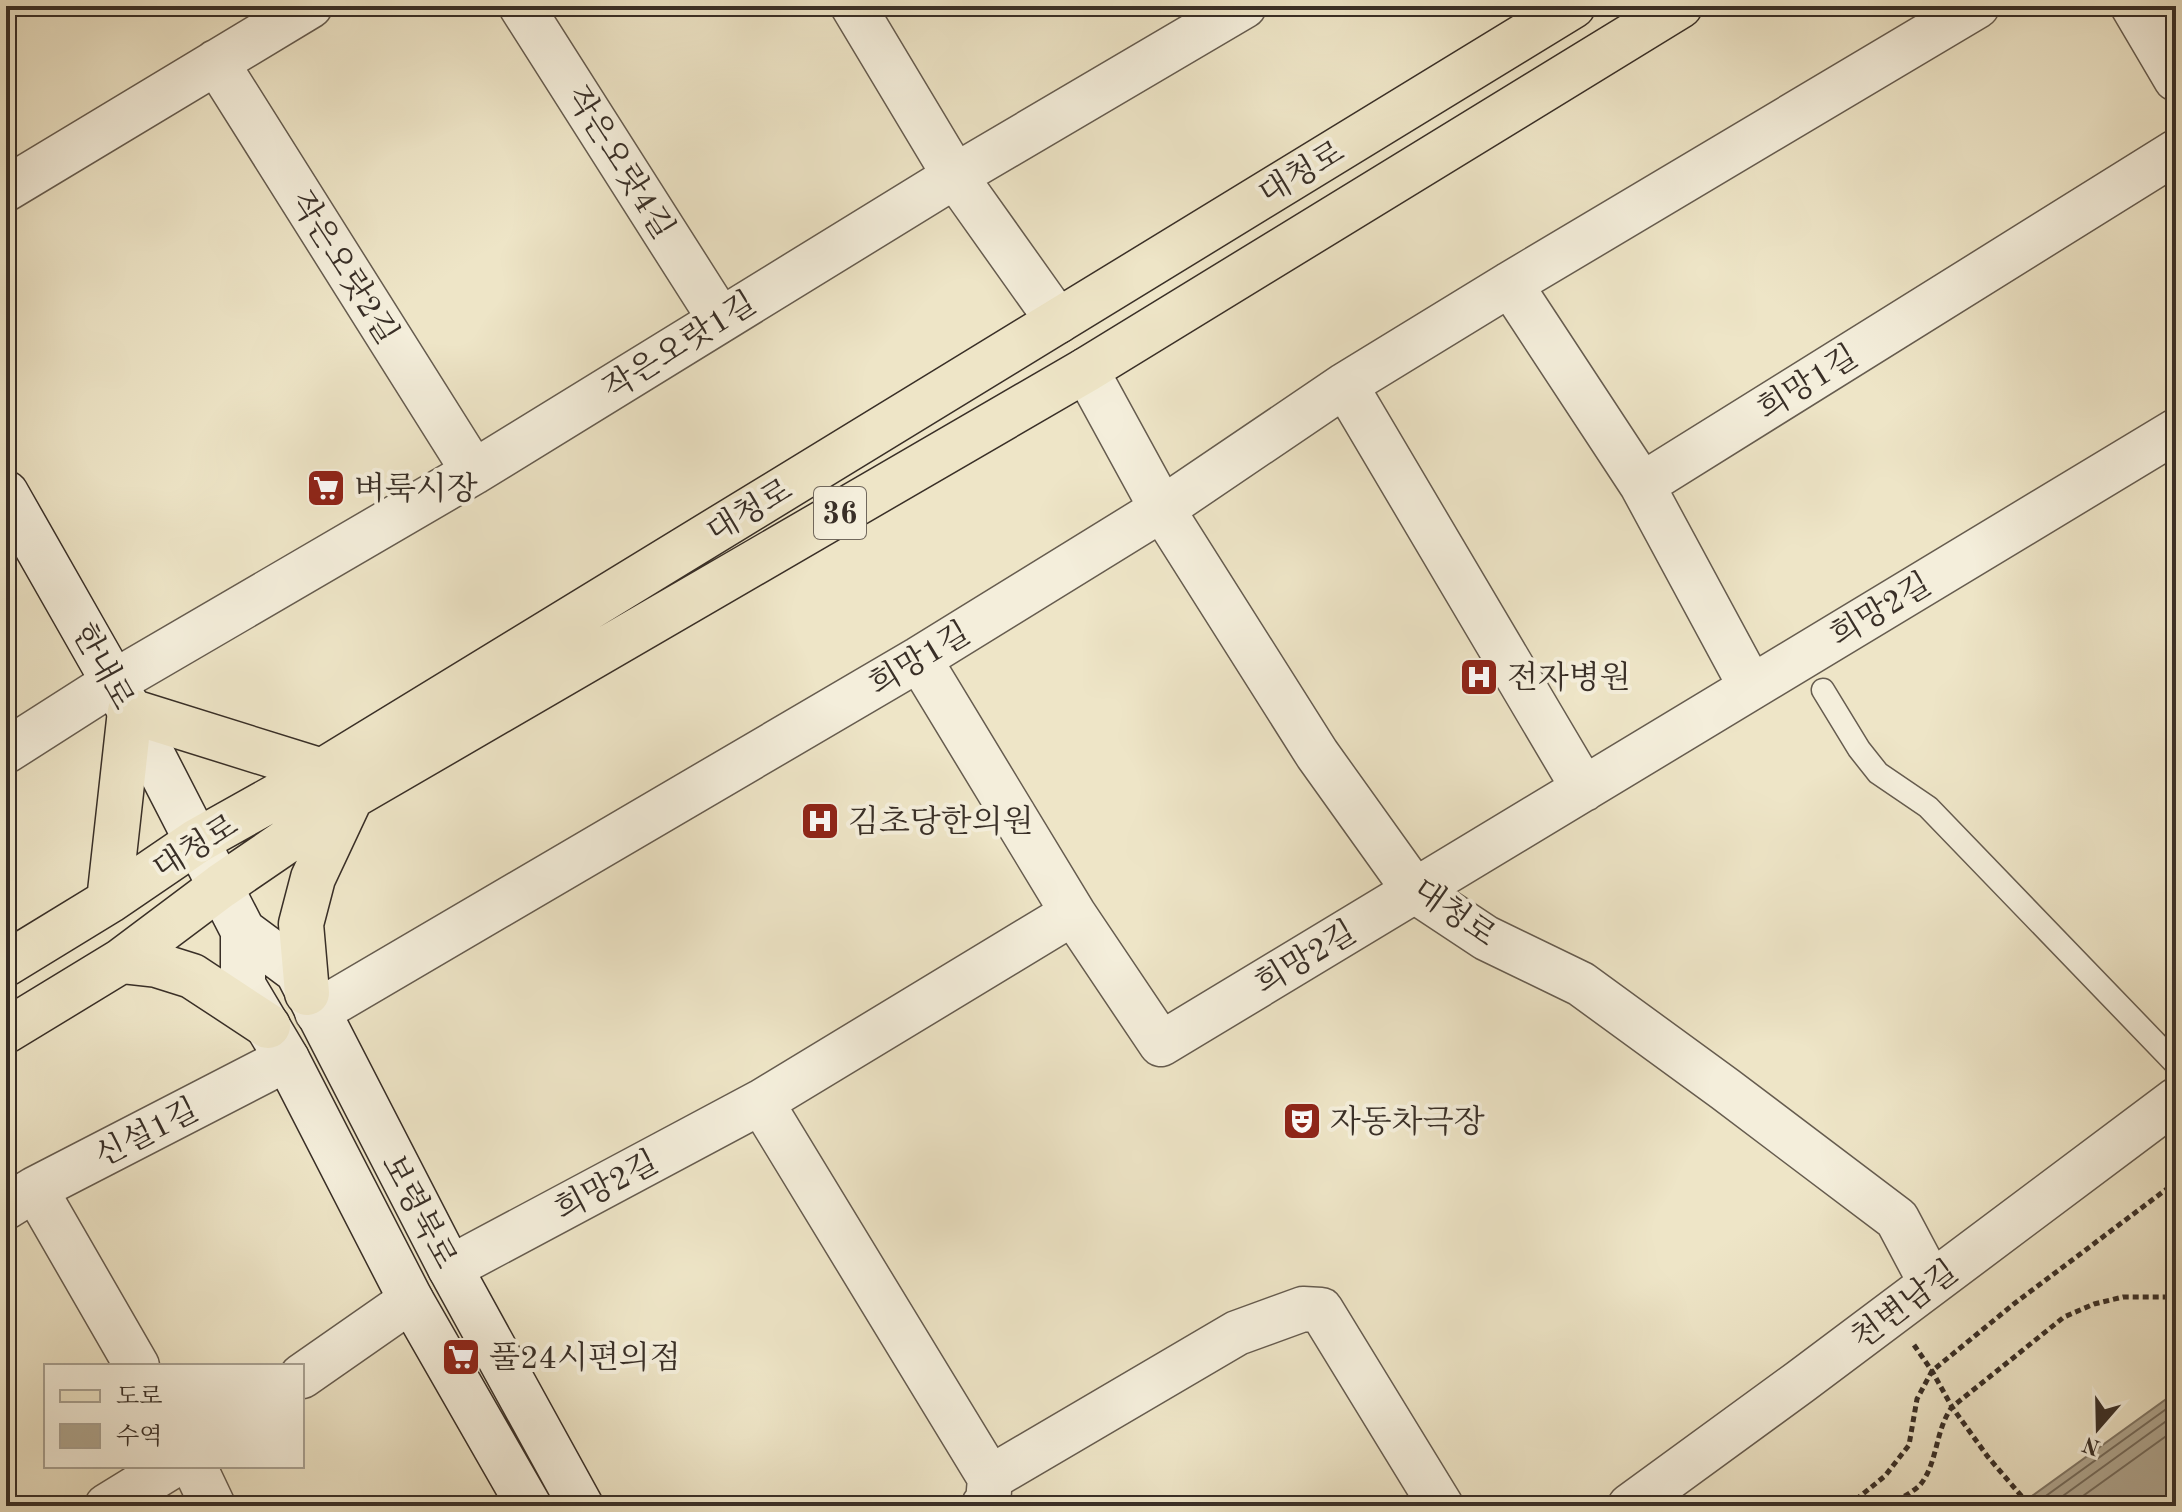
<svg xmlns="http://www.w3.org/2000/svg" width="2182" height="1512" viewBox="0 0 2182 1512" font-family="'Old Standard TT','Noto Serif KR',serif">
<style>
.water{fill:#b0a791;stroke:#807767;stroke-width:2}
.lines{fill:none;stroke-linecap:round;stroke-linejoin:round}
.shore{stroke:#746b5c;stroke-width:2}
.service-casing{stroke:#665c4f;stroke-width:25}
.minor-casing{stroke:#665c4f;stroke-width:47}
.tertiary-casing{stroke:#665c4f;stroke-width:47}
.secondary-casing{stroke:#392f27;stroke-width:47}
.primary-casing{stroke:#392f27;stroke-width:47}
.path{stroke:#392f27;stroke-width:5;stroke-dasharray:6 4;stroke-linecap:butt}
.service{stroke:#f4eedb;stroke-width:22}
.minor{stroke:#f4eedb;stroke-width:44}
.tertiary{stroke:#f4eedb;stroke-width:44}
.secondary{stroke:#f4eedb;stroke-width:44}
.primary{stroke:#eee5c7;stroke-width:44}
.labels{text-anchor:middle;stroke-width:8;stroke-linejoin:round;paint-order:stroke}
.shield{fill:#f4eedb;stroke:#71685d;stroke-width:2}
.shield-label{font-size:30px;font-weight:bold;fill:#392f27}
.street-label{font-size:32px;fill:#392f27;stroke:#f4eedb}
.poi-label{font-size:32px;fill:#392f27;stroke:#f4eedb;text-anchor:start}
</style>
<rect width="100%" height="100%" fill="#eee5c7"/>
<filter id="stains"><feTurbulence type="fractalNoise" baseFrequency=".0025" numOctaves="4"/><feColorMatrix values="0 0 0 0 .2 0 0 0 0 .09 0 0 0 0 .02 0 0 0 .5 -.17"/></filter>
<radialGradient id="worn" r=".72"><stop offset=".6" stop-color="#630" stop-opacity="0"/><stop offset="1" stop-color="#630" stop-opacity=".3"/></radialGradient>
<!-- water -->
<path class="water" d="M2176,1392V1506H2018Z"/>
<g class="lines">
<!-- shore -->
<path class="shore" d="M2032,1506L2176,1402
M2049,1506L2176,1414
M2069,1506L2176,1429"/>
<defs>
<path id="service" d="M1823,690L1859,749L1878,773L1928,807L2176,1064"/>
<path id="minor" d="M521,6L720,319
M853,6L955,176L1058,321
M2133,6L2176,79
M216,62L474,472
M6,189L310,6
M1510,284L1642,485L1751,687
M1086,370L1162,509L1317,754L1415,891L1486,938L1581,984L1725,1089L1897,1219L1931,1283
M1345,385L1584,789
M1642,485L2176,152
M919,659L1073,913
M6,751L114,682L474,472L955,176L1244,6
M317,1012L919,659L1162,509L1345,385L1510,284L1977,6
M761,1102L990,1478L988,1503L984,1505
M35,1189L137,1366
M6,1207L35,1189L287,1059
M450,1268L761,1102L1073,913L1161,1044L2176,431
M302,1376L411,1300
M194,1466L213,1506
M990,1478L1237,1333L1303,1309L1321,1310L1441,1506
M107,1506L172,1466"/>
<path id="tertiary" d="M1630,1506L1800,1382L2176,1100"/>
<path id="secondary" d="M6,493L130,711L243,931L297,971L450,1268L581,1506
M243,931V985L287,1059L411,1300L529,1506"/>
<path id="primary" d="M109,901L130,711L322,771
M121,961L157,965L192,976L268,1026
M6,964L109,901L197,841L322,771L1573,6
M307,993L301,924L313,878L351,797
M6,1031L121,961L221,886L351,797L1086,370L1680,6"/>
</defs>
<!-- service casing -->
<use href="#service" class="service-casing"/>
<!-- minor casing -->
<use href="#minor" class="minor-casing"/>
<!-- tertiary casing -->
<use href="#tertiary" class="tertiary-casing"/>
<!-- secondary casing -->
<use href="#secondary" class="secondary-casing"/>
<!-- primary casing -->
<use href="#primary" class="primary-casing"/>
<!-- path -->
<path class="path" d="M1914,1345L1932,1371L1952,1407L1988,1457L2030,1506
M1848,1506L1885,1476L1909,1445L1917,1399L1932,1371L2015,1303L2176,1182
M1887,1506C1897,1500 1912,1493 1920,1485C1938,1463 1935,1430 1952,1407L2064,1317L2094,1304L2123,1297H2176"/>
<!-- service -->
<use href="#service" class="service"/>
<!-- minor -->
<use href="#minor" class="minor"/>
<!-- tertiary -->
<use href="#tertiary" class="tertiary"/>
<!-- secondary -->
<use href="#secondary" class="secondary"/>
<!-- primary -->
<use href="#primary" class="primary"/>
</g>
<!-- icons -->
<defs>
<symbol id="supermarket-square" viewBox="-11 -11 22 22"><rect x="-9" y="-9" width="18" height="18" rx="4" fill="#8f2418" stroke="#f4eedb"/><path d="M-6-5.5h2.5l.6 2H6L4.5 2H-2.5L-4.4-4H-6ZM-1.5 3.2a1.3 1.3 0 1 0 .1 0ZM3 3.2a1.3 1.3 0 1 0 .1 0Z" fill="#fff"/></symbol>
<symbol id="hospital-square" viewBox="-11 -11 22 22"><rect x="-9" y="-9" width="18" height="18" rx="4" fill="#8f2418" stroke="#f4eedb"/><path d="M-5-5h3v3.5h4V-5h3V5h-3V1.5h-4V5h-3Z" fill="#fff"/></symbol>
<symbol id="theatre-square" viewBox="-11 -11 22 22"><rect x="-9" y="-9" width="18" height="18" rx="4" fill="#8f2418" stroke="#f4eedb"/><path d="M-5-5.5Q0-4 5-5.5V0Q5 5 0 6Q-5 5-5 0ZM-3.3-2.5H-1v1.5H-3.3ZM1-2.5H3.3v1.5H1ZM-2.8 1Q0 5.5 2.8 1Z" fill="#fff"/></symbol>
</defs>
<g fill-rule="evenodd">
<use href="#supermarket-square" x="304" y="466" width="44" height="44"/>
<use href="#hospital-square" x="1457" y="655" width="44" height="44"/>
<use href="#hospital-square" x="798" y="799" width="44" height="44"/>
<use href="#theatre-square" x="1280" y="1099" width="44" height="44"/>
<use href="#supermarket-square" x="439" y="1335" width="44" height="44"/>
</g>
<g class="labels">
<!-- shield labels -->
<rect class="shield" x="814" y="487" width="52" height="52" rx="6"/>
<g class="shield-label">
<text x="840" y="523">36</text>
</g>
<!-- street labels -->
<g class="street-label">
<text transform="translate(621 162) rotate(58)" y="11">작은오랏4길</text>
<text transform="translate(1301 172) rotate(-31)" y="11">대청로</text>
<text transform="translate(345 267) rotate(58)" y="11">작은오랏2길</text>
<text transform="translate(679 345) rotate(-32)" y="11">작은오랏1길</text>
<text transform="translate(1807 382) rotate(-32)" y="11">희망1길</text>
<text transform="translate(749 510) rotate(-31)" y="11">대청로</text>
<text transform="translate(1880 609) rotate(-31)" y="11">희망2길</text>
<text transform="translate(919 658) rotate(-31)" y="11">희망1길</text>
<text transform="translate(104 666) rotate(61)" y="11">한내로</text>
<text transform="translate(195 846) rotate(-32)" y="11">대청로</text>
<text transform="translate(1455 912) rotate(35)" y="11">대청로</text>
<text transform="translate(1305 957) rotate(-31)" y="11">희망2길</text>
<text transform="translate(146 1132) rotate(-27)" y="11">신설1길</text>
<text transform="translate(606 1185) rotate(-28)" y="11">희망2길</text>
<text transform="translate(420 1211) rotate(62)" y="11">보령북로</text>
<text transform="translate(1904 1304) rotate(-37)" y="11">천변남길</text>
</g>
<!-- poi labels -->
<g class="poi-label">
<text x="354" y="499">벼룩시장</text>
<text x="1507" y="688">전자병원</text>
<text x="848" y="832">김초당한의원</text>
<text x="1330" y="1132">자동차극장</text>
<text x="489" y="1368">풀24시편의점</text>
</g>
</g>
<!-- margin -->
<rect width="2182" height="1512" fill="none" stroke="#eee5c7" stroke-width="32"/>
<rect x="8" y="8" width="2166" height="1496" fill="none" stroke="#392f27" stroke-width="4"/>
<rect x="16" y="16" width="2150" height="1480" fill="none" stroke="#392f27" stroke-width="2"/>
<!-- legend -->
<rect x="44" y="1364" width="260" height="104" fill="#f4eedb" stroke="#a9a293" stroke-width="2"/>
<rect x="60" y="1390" width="40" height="12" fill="#eee5c7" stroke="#a9a293" stroke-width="2"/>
<text x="116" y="1404" font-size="24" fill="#392f27">도로</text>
<rect x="60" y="1424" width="40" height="24" fill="#b0a791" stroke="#a9a293" stroke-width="2"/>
<text x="116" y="1444" font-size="24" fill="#392f27">수역</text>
<!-- north arrow -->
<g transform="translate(2098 1428) rotate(200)" stroke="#f4eedb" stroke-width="6" paint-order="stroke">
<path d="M0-6L14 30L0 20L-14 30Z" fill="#392f27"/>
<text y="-12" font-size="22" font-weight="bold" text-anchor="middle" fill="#392f27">N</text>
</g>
<rect width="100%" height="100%" filter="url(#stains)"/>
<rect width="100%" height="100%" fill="url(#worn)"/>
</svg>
